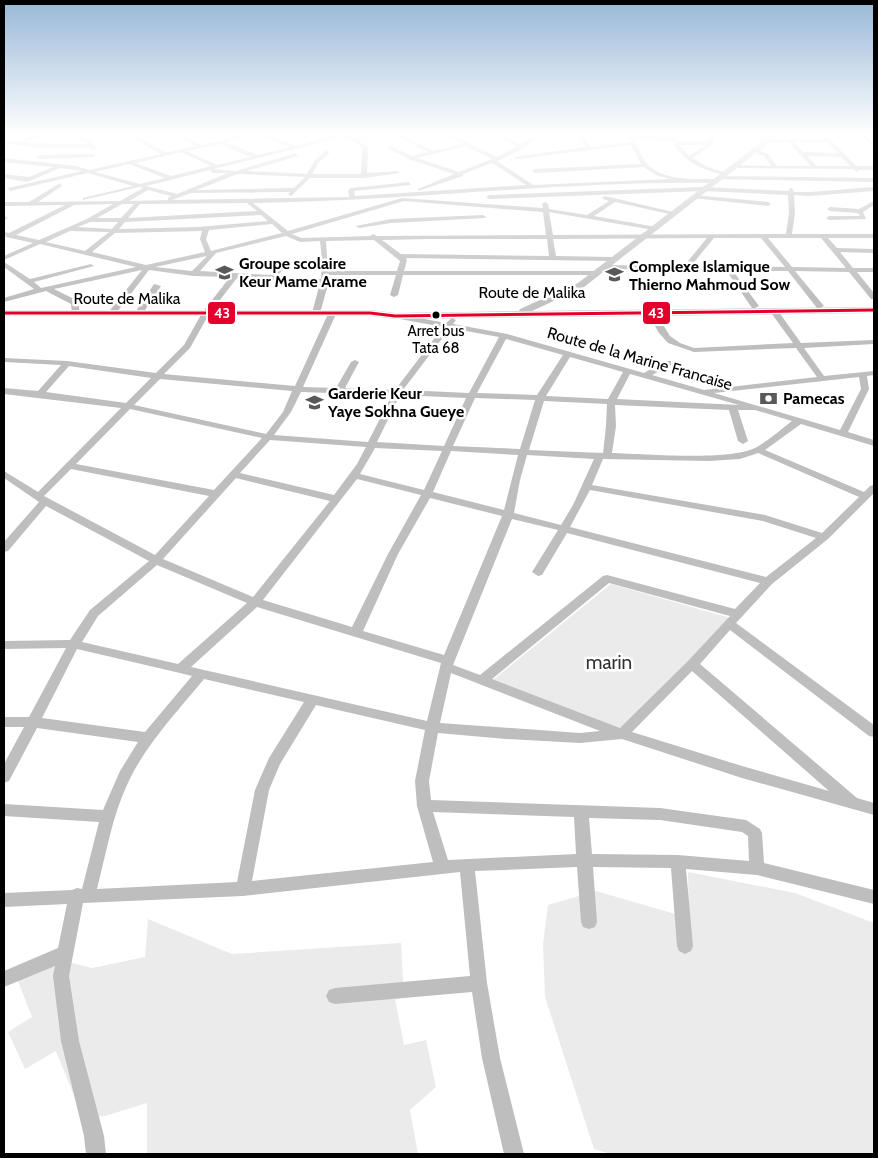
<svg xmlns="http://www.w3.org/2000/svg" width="878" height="1158" viewBox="0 0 878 1158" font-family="Cabin,sans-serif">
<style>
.green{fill:#ebebeb}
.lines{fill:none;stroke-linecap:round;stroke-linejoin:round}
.street{fill:#bebebe;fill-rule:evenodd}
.secondary{fill:#c2c2c2;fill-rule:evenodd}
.bus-1-casing{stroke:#fff;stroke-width:5.5}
.bus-1{stroke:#e4002b;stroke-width:3}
.bus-dot{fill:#000;stroke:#fff;stroke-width:2}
.labels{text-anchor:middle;stroke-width:5;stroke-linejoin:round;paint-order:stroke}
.far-bus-label{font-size:15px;fill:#000;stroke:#fff}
.far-poi-label{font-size:16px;font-weight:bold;fill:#000;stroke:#fff;text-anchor:start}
.far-street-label{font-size:16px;fill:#000;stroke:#fff}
.park-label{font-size:19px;fill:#313131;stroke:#fff}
.line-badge{stroke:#fff;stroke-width:2}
.badge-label{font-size:14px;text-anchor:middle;font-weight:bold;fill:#fff}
</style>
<rect width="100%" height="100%" fill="#fff"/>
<!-- green -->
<path class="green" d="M611,584L734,619L624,729L488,684Z
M688,872L795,893L874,923V1154H611L594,1149L545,997L543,944L548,905L596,891L689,918Z
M148,919L232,954L401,943L404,998L395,999L404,1045L426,1040L436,1087L410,1110L418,1154H147V1103L105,1116L83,1118L56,1051L25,1069L8,1032L32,1017L18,981L59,960L92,968L145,957Z"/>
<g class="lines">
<!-- street -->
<path class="street" d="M32,135H39L25,143L88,144L86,141L65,135H75L90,139L96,148L93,150L90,148H39L4,143V141L19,142Z
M128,135H135L166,153L196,146L177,135H184L201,145L243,135H254L226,142L257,155L291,147L257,135H266L297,146L338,135L353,137L382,135L358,140L368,148L367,173L397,171L400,173L364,178H310L291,196L288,194L290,192L191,193L172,200L349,197L348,190L351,188L409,182L411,185L354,191L355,196L526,185L492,163L463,174V176L418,191V189L454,174L409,159L387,148V146H391L412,156L428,152L395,135H402L433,151L462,144L446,135H453L497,157L517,146L496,135H503L520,144L534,135H540L524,148L497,161L533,185L670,179L656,175L644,167L535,173L532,171L535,169L641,164L631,145L517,159L514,157L586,147L578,135H583L590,147L630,142L627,137L630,135L670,137L669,135H674L678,141H708V135H713V144L693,158L707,167L727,173L724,175C699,168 685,163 672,141L634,140C638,147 641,157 647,164C662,181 694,179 715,179L718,181L715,183C561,181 407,201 253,203L288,231L402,198L543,208L542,204L545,202L548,204L549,209L587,215L609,201L603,199L602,198L605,196L677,213L674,215L615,202L594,216L656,227V229L654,230L549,212L553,235L786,234L789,213L788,195L704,191L489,199L486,197L489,195L703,187L788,191L791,187L794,192H810L874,187V191L810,196L794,195L795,213L792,234H874V238H828L837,248L874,249V253L840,252L853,268H874V272H857L874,293V299H871L849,272L795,271L824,306L820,308H817L788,271H733L759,306L755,308H752L726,270L603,269L600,267L603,265L684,266L707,238L553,239L556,256L613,257L616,259L613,261L406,258L407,260L404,271H595L598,273L595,275H403L398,295L394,297L390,295L396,275H328L329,281L320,313L316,315L312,313L320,283L237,278L209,314L190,348L164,374L295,386L328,314L332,312L336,314L303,387L336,388L351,362L355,360L359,362L345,388L395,390L443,327L400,319L399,317L403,315L446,323L452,318L456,320L453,324L507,334L644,373L665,361H671V365L652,375L704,390L817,377L796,348L694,352L668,343L659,333L647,312L648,310H654L670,336L680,343L694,348L793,343L769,310L773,308H776L801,343L874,340V344L804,348L824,376L874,371V375L867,376L869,389L848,432L874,440V446L801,424L765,450L864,492L870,486L874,485V493L828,539L772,584L736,623L874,725V737L869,736L730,630L700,664L857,798L874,803V815L742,778L622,739L580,743L506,739L438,733L429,781L431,800L660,808L746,820L760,829L762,833L764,863L874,890V904L757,875L686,869L693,946L691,951L685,954L679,951L677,946L671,868L593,867L597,922L595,927L589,929L583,927L581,922L577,867L475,871L487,983L500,1058L524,1154H504L482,1058L472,992L335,1004L329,1002L326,996L329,990L335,988L470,976L460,872L243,896L83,903L69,976L79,1041L104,1136L106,1154H86L84,1136L61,1041L53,976L55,966L4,987V971L58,948L67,904L4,907V893L72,890L77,888L82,889L99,822L4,816V804L103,810L120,771L138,742L37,728L9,781L4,783V764L24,727H4V717H29L66,648L4,649V641L70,640L90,610L149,561L46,506L8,551L4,552V542L39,502L4,478V471L38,492L121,408L4,394V388L38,391L61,365L4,362V358L67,361L156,373L184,345L202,313L230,277L193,276L149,270L114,316H111L107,314L142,270L54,289L78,301L80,314L76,316L72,314L71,304L46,291L4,302V298L34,289L4,267V262L30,279L91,264L94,266L34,282L41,288L136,267L40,244L4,260V256L33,243L6,237L4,232L9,233L65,205L4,206V202H29L60,183L62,186L38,202L120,201L143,188L139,187L83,200V198L133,186L88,173L10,191L8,188L82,171L60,168L27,182L4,178V174L29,177L53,167L4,162V158L76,166L89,170L161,154ZM343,137L355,142L362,148L361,174H312L319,162L330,152L327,150L315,160L307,174L247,171L298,156L296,153L236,171L213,169ZM220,144L251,157L217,165L187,151ZM680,145H705L689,156ZM466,146L492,159L459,172L417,158ZM181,152L211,166L171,176L135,163ZM129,164L165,178L140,184L95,172ZM210,170L212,173H228L177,194L146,186ZM237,174L305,177L294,188L197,190ZM148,190L171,196L168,198V200L129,201ZM404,201L543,212L546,235L377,236L373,234L370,236L301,238L292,234ZM247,203L257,211L128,218L140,204ZM113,204L87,219L39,240L16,235L74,205ZM122,204H134L121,218H97ZM261,215L268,221L198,227L119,229L125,222ZM90,222H118L112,229L78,227ZM272,224L282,233L211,251L206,239L209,230ZM70,231L109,232L85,251L46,242ZM202,231L200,239L205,252L146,265L92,252L115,233ZM286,236L300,242L320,241L322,260L321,279L277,276L291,261L288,259L270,275L200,271L216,253ZM714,238H761L785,267L691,266ZM768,238H821L846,268L792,267ZM429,239H547L549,256L401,254L382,240ZM374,240L400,261L397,271H328L326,241ZM207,256L192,271L155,267ZM450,328L499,337L469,393L403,390ZM506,339L563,355L537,395L477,393ZM570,357L623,372L608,399L546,396ZM69,366L151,378L126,403L46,392ZM630,374L739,405L617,399ZM859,377L861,389L840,430L714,393ZM160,379L292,391L283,412L266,434L134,405ZM301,392L392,395L368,442L274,435L291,412ZM400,395L466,398L444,446L377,442ZM475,398L535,400L520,449L453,446ZM544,401L607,404L606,426L603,453L529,450ZM615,405L729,410L738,441L743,444L748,441L738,410H755L792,421C780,430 768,441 755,448C728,461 645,454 612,453L616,426ZM130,409L262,438L214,490L76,464ZM270,440L366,447L357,464L334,495L240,473ZM375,448L442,451L424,490L360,474ZM451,451L518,455L504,510L433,492ZM758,453L859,497L822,533L765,515L592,485L603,459L709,461L740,459ZM527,455L594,459L573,505L561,525L514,513L520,480ZM71,469L209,496L155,555L44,496ZM236,478L330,501L253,597L163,559ZM357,479L421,495L388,554L352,627L263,600ZM590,490L763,521L816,538L766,577L570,527ZM430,498L502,516L444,655L363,631L398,554ZM512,519L558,530L532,572L538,576L542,575L567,533L760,583L735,609L607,575L603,576L480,675L453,665ZM157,565L247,603L178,664L82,642L98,616ZM609,583L730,616L688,661L620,728L492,679ZM257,607L441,663L427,721L191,667ZM77,649L180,673L192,676L145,732L42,718ZM692,671L829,791L742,766L632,732ZM451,673L600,731L580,733L440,723ZM204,679L304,702L269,758L255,790L237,882L97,889C106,854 112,817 127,785C145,745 177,712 204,679ZM316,705L425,730L415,781L417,806L433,862L252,881L269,790L280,764ZM433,812L574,817L576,854L448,860ZM589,818L660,820L742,832L748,836L749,861L678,855L592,854Z
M753,135H760L768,139H824L821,135H826L856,166H874V170H859L857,172L853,169L732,168L734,165L771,166L764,156L752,152L754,149L768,154L777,166H811L788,142L767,143ZM794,142H827L838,153L804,152ZM807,156L841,157L850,166H817Z
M860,135H865L874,143V147Z
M93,154L95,157L39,159L36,157L39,155Z
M718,176L874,178V182L716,179Z
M694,195L768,202L771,204L768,206L692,198L691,197Z
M874,201V205L863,212L866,219L829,220L826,218L829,216H860L858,213L830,211L827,209L830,207L859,209Z
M483,215L486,217L485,218L391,223L359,228L356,226L391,219Z
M4,216L7,217L8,218L4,221Z
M154,284L161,286L141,316H135L134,314Z"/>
<!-- secondary -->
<path class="secondary" d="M771,135H779L584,287L532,311L874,307V313L395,319L370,316H4V310H370L395,313L519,311L520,309L578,283Z"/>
<defs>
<path id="bus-1" d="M4,313H370L395,316L874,310"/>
</defs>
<!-- bus-1 casing -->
<use href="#bus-1" class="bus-1-casing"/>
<!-- bus-1 -->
<use href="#bus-1" class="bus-1"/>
</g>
<!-- sky -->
<linearGradient id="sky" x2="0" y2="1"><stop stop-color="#97b8d7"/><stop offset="0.45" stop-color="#fff"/><stop offset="1" stop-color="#fff" stop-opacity="0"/></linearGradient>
<rect width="878" height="298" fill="url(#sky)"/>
<!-- icons -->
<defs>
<symbol id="school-bare" viewBox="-9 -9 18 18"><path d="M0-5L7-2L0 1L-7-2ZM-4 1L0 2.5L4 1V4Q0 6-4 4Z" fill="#595959" stroke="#fff" stroke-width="2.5" paint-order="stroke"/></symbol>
<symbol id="bank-bare" viewBox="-9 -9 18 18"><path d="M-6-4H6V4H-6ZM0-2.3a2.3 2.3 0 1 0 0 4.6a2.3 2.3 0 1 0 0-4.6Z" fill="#595959" stroke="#fff" stroke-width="2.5" paint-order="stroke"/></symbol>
</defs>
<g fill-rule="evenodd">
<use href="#school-bare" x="212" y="260" width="25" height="25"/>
<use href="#school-bare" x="602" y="262" width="25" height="25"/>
<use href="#bank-bare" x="756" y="386" width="25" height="25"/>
<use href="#school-bare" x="302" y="390" width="25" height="25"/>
</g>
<!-- markers -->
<circle class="bus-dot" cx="436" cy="315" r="4.5"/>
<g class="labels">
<!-- far-bus labels -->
<g class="far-bus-label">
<text x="436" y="336">Arret bus<tspan x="436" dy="17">Tata 68</tspan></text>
</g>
<!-- far-poi labels -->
<g class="far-poi-label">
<text x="239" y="269">Groupe scolaire<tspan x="239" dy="18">Keur Mame Arame</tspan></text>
<text x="629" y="272">Complexe Islamique<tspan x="629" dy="18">Thierno Mahmoud Sow</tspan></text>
<text x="328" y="399">Garderie Keur<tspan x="328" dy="18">Yaye Sokhna Gueye</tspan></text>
<text x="783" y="404">Pamecas</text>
</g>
<!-- far-street labels -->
<g class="far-street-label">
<text x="532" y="298">Route de Malika</text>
<text x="127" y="304">Route de Malika</text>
<text transform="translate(640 358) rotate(16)" y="6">Route de la Marine Francaise</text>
</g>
<!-- park labels -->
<g class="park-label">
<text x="609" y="669">marin</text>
</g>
</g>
<g class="line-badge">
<rect x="642" y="301" width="29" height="24" rx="5" fill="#e4002b"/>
<rect x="207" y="301" width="29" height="24" rx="5" fill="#e4002b"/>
</g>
<g class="badge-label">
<text x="656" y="318">43</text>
<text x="222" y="318">43</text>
</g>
<!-- border -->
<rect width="878" height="1158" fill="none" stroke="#000000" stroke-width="10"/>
</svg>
